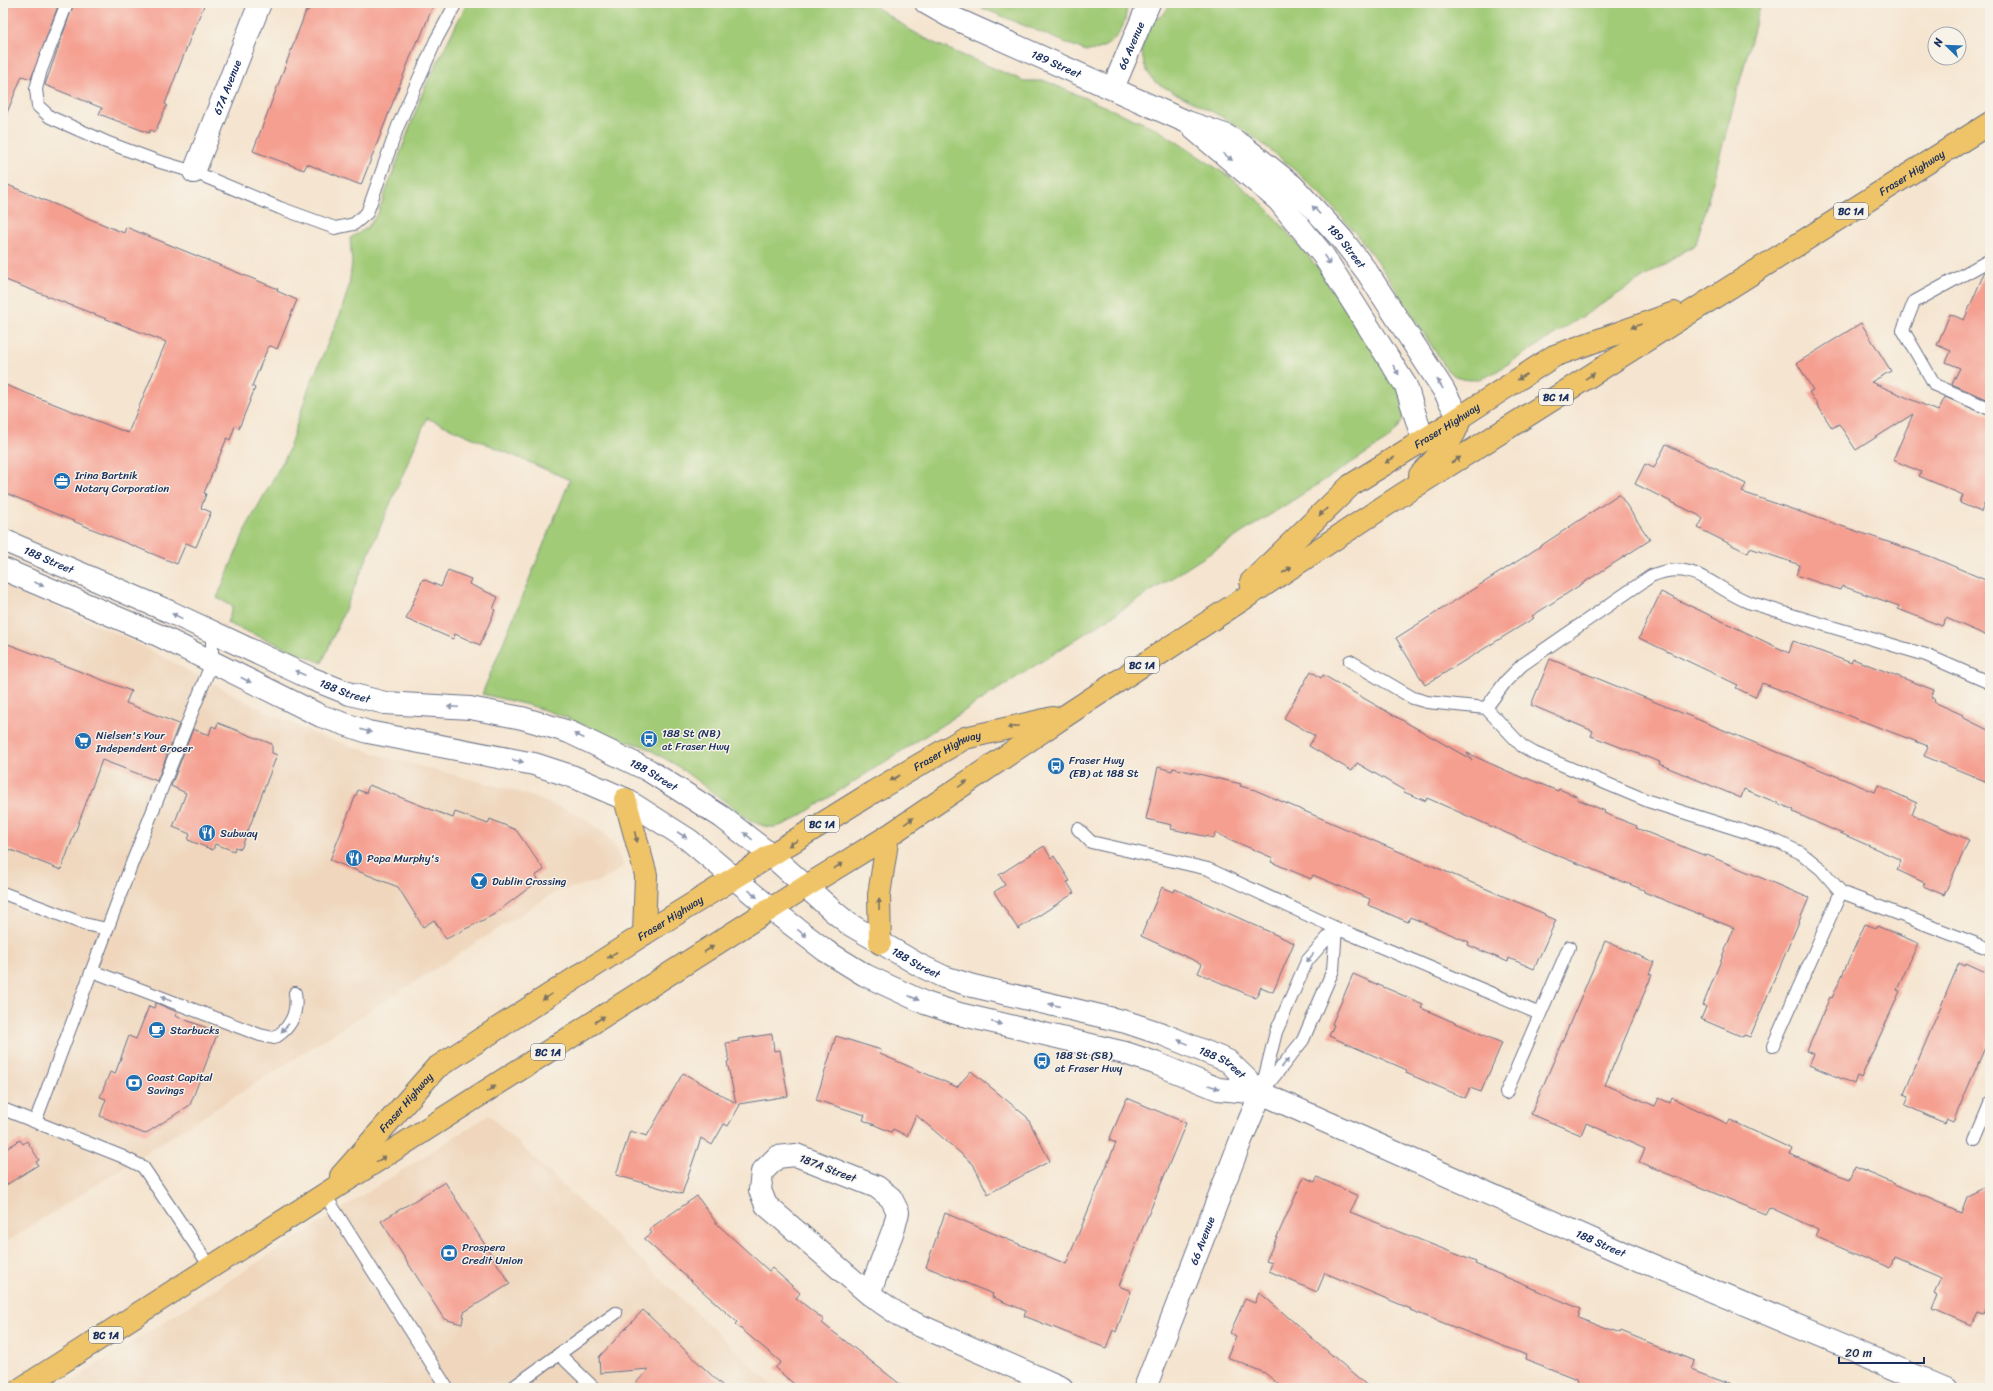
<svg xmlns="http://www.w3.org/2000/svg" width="1993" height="1391" viewBox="0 0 1993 1391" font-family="Sriracha,sans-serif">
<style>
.built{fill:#efd6bc}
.green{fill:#a1cb77;stroke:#5e7d6a}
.building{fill:#f59f90}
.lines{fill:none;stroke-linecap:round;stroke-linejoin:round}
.service-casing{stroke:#676f86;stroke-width:14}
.minor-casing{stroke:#676f86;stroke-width:24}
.tertiary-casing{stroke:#676f86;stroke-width:24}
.primary-casing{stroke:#676f86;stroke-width:24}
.service{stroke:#fff;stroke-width:12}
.minor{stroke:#fff;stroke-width:22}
.tertiary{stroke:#fff;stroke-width:22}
.primary{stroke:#efc469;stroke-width:22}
.oneway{fill:#8d97ae}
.oneway2{fill:#7a7263}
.labels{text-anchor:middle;stroke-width:3;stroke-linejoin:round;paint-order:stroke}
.shield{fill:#f7f3e8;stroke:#5d6a87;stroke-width:1}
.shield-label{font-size:10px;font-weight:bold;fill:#1b2f5e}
.street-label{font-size:11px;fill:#1b2f5e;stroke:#f7f3e8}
.poi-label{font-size:11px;fill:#1b2f5e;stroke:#f7f3e8;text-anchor:start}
</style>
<rect width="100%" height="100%" fill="#f7f3e8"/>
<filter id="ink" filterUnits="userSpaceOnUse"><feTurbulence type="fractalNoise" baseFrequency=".025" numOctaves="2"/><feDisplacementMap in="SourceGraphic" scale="8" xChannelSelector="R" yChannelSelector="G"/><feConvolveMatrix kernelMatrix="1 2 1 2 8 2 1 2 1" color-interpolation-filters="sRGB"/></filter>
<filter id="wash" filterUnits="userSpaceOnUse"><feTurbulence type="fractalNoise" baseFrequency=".012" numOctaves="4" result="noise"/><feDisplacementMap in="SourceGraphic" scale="16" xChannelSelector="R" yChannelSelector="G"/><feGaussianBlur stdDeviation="0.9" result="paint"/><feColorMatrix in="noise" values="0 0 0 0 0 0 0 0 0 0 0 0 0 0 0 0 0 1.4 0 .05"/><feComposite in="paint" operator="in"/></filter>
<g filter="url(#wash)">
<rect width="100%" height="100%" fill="#f5e5d0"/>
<!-- built -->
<path class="built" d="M3,583L129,639L270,714L326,738L389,758L519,792L568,810L585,819L604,833L616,848L624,866L603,880L556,892L3,1244Z
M489,1115L775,1388H60L288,1243Z"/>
<!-- green -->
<path class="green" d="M467,3H870L912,31L934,43L1024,81H1045L1157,129L1230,177L1265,206L1319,269L1396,386C1406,410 1408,421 1387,440L797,818C776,830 767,830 747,818L676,765L643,746L607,735L565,717L532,706L482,694L570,480L427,418L322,663L227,623L233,606L217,598L247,526L287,454L308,390L341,312L349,286L352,263L350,238L367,228L378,213L424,89Z
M970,3H1126C1129,28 1111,51 1086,51Z
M1170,3H1761L1696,244L1497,371C1479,382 1463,384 1447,370C1423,333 1401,295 1376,260C1341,211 1297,168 1248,133C1218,112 1186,100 1155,82C1140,66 1138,44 1150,25C1157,15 1164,19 1170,3Z"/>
<g id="blocks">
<!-- building -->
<path class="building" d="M3,3H59L31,79L22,76L4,120Z
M74,3H205L193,31L165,104L167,105L155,132L150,130L149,133L99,114L102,108L45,85Z
M311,3H434L419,41L417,40L361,185L307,164L304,170L253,151L306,11H308Z
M3,183L124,233L126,227L278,289L277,291L297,300L277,349L271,346L268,347L252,386L255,388L239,428L235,426L230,440L227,438L204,493L206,494L201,508L211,512L196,547L186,543L177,564L3,492V384L128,433L166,342L3,279Z
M1990,269V401L1952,384L1960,368L1946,362L1951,351L1937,345L1950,314L1964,320L1985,271Z
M1861,323L1891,371L1871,382L1938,411L1945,397L1990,416V490L1981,512L1960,503L1963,495L1919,476L1921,472L1893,460L1913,414L1856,450L1839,424L1832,428L1809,392L1813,390L1797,363Z
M1666,444L1746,484L1742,492L1932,557L1990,582V637L1946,618L1942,626L1898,609L1899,606L1842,586L1840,590L1796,575L1800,565L1750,548L1748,553L1698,528L1703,519L1698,515L1635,484L1645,464L1654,468Z
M1619,494L1650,540L1532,616L1534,618L1425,685L1396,638L1524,557Z
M448,570L471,579L469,584L498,597L493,609L495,610L480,645L455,634L453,639L406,619L423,579L441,587Z
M1661,592L1789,653L1793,641L1851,663L1853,659L1934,690L1931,698L1935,699L1934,702L1963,715L1962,717L1990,731V783L1924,756L1928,746L1762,683L1755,697L1736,688L1738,685L1639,638Z
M3,642L131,691L126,703L179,724L157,781L102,760L61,870L3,847Z
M1550,659L1875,792L1878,785L1917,803L1912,814L1969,840L1944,895L1923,886L1925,883L1897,870L1901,860L1793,812L1794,810L1744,789L1741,798L1659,764L1660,762L1591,736L1593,731L1531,705Z
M1311,671L1321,678L1323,675L1472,760L1467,753L1525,779L1526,778L1558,791L1559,789L1578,797L1577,799L1605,811L1604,813L1637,826L1636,828L1706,856L1707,855L1809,898L1750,1037L1744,1035L1743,1037L1701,1019L1706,1007L1703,1005L1734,928L1644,892V890L1554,854L1427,798L1426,801L1404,792L1405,791L1357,763L1352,771L1309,746L1315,736L1284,718Z
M218,723L272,744V753L277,755L241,849L235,847L234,851L215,844L213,850L188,840L190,834L173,827L186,793L171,786L193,729L209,735L212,726L216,728Z
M1158,767L1172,771L1173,768L1241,784L1240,786L1255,790L1545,914L1544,915L1556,920L1534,969L1509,958L1508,962L1468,945L1469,942L1410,917L1408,922L1368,905L1370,899L1313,875L1311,879L1271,862L1273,858L1215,833L1214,838L1171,829L1172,825L1146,819Z
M369,785L453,818L455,812L488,824L490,819L516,830L544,870L535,876L538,881L493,915L446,939L434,920L423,927L398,887L330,860L358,790L366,793Z
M1044,846L1051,858L1054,856L1070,881L1067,882L1074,893L1018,929L994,892L1005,885L999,875Z
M1162,887L1174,892L1175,889L1294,943L1273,992L1261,987L1256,998L1198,973L1202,964L1141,936Z
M1865,924L1876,928L1877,926L1918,943L1897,990L1900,991L1884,1027L1861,1078L1857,1076L1854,1084L1809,1065L1814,1054L1807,1051L1830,997L1832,998Z
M1605,941L1654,962L1649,974L1652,975L1605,1085L1655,1106L1659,1098L1670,1103L1672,1098L1728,1124L1730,1120L1792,1149L1790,1154L1828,1171L1850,1179L1855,1167L1961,1212L1967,1196L1990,1185V1297L1983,1314L1977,1312L1971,1325L1933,1309L1939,1294L1935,1292L1942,1277L1894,1257L1890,1269L1816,1237L1819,1230L1769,1207L1765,1214L1639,1162L1645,1149L1627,1141L1586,1123L1581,1135L1531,1114Z
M1959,963L1965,966L1966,963L1990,974V1036L1953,1122L1946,1119L1944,1123L1905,1105L1909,1096L1904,1094Z
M1353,974L1423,1004L1421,1008L1502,1043L1481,1092L1470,1088L1465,1098L1406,1073L1407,1070L1329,1036L1334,1025L1332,1024Z
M156,1003L177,1012L175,1016L218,1032L190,1105L145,1134L100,1116L106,1099L100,1097L110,1072L115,1074L129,1036L136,1039L149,1006L154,1008Z
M772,1034L774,1051L780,1050L788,1096L739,1104L740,1105L728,1126L724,1124L712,1145L701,1138L682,1194L616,1175L630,1131L647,1136L683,1073L736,1103L727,1062L729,1061L726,1043L739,1041L738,1039Z
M836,1036L881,1050L880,1054L957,1087L971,1071L1027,1117L1050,1161L988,1194L973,1164L916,1115L907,1136L893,1129L891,1132L863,1120L865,1115L816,1100Z
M1127,1098L1186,1123L1119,1286L1131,1291L1116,1332L1113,1330L1106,1348L1024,1316L1026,1311L992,1297L993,1294L926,1267L945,1213L1066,1264L1116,1143L1109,1140Z
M20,1140L23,1144L27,1141L39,1160L36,1162L38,1165L3,1187V1151Z
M1304,1177L1315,1182L1317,1177L1358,1196L1350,1212L1476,1262L1475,1264L1581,1309L1578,1317L1620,1333L1621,1331L1694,1361L1692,1368L1740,1386L1739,1388H1587L1580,1385L1577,1379L1525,1359L1526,1355L1410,1310L1411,1309L1325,1273L1317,1292L1269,1271L1272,1263L1266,1261Z
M445,1182L510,1284L464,1312L462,1324L444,1319L381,1221Z
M697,1196L717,1224L769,1271L772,1268L800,1293L796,1298L824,1320L822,1323L905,1388H799L775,1368L781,1362L735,1324L737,1322L644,1239L652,1233L649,1229Z
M1259,1292L1370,1388H1283L1265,1373L1227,1357L1236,1336L1230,1333L1245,1299L1255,1303Z
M643,1310L725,1388H631L649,1369L600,1373L599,1357Z"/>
</g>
</g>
<g filter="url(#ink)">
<use href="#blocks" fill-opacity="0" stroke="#676f86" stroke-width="1"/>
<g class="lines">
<defs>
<path id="service" d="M67,3L41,70L36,89L38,106L50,117L106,142L157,161L194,172L280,208L335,228L354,224L367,213L398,126L436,40L456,3
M1990,260L1914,302L1903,330L1935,385L1990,409
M1350,661L1413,698L1427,702L1486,708L1522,746L1534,753L1648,801L1778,842L1801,853L1821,869L1841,892L1990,949
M1486,708L1506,681L1522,665L1651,576C1694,558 1711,587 1748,602L1926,655L1990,683
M1078,829L1091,842L1208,869L1336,928L1540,1014
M3,893L84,924L107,929
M92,971L260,1035L274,1038C291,1028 298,1013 295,993
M1773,1046L1841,892
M1262,1088L1276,1032L1307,961L1336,928
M1261,1093L1303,1040L1333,970L1336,928
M1506,1093L1569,947
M3,1109L121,1156L143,1167L211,1268
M35,1122L132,863L212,662V633
M1975,1140L1990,1104
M325,1195L447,1388
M559,1354L594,1388
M512,1388L616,1313"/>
<g id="minor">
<path id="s1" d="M1113,88L1149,3"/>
<path id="s2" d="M194,172L260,3"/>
<path d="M869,1294L894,1228L898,1212L891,1198L877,1187L796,1155L777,1157L762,1172L760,1190L766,1205L869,1294L905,1319L1062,1388"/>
</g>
<g id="tertiary">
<path id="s3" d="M926,3L949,16L1187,122L1225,135L1243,146L1292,185L1342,239L1367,272L1443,389L1459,418"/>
<path d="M1194,129L1278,200L1323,255L1406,386L1423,440"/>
<path id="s4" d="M3,540L168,611L310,678L350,694L385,703L470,708L522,718L569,732L648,770L722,817L772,856L833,911L849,924L919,965L944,977L973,986L1126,1022L1162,1034L1228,1061L1261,1093"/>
<path id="s5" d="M3,569L158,635L321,716L368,732L534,764L574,777L625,799L689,840L771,909L826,951L865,975L925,1003L959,1014L1125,1053L1155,1063L1218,1089L1261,1093L1616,1250L1944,1388"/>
<path id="s6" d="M1145,1388L1241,1140L1261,1093"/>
</g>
<g id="primary">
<path d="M1420,475C1431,463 1460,435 1459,418"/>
<path id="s7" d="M1251,582L1351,485L1459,418L1554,356L1674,313"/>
<path d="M625,799L646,875L644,934"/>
<path d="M880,943L879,895L888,836"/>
<path id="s8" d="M341,1176L436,1068L644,934L873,792L965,738L1053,718"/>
<path id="s9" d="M22,1388L805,887L888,836L1065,716L1400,496L1990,123"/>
</g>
</defs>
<!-- service casing -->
<use href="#service" class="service-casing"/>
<!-- minor casing -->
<use href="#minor" class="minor-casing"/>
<!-- tertiary casing -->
<use href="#tertiary" class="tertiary-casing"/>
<!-- primary casing -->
<use href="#primary" class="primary-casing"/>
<!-- service -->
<use href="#service" class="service"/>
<!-- minor -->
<use href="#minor" class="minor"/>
<!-- tertiary -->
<use href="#tertiary" class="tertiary"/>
<!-- primary -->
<use href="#primary" class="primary"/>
</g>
<!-- one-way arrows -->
<defs><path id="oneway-solid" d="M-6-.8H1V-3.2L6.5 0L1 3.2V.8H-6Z"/></defs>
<g class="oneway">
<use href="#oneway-solid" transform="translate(1228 157) rotate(37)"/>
<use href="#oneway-solid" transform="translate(1316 210) rotate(-133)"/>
<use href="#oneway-solid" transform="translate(1327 260) rotate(56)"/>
<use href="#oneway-solid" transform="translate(1396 370) rotate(58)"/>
<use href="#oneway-solid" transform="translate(1440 384) rotate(-122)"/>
<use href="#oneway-solid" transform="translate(39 584) rotate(23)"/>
<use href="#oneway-solid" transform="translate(177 616) rotate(-154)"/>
<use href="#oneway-solid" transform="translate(300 673) rotate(-156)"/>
<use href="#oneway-solid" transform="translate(246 680) rotate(27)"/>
<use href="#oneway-solid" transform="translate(453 707) rotate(-177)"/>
<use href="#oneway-solid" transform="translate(366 731) rotate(16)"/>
<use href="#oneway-solid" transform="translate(579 736) rotate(-156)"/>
<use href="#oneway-solid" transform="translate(518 761) rotate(11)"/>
<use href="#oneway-solid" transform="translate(682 835) rotate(33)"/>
<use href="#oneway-solid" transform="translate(748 836) rotate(-141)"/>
<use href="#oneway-solid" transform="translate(753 894) rotate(41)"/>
<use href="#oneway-solid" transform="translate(802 933) rotate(37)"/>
<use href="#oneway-solid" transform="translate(1310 958) rotate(128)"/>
<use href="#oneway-solid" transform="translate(914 998) rotate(24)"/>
<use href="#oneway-solid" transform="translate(166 999) rotate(-159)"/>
<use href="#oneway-solid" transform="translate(1054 1005) rotate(-167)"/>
<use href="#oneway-solid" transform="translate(997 1023) rotate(13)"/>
<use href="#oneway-solid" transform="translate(285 1028) rotate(133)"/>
<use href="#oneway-solid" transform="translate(1183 1042) rotate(-158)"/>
<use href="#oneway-solid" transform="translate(1285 1063) rotate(-51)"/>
<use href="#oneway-solid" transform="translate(1214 1087) rotate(19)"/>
</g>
<g class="oneway2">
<use href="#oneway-solid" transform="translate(1636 326) rotate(160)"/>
<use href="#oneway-solid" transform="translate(1590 376) rotate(-32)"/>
<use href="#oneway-solid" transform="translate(1522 377) rotate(147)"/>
<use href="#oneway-solid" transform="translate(1390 460) rotate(148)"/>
<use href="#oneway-solid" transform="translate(1456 460) rotate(-32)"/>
<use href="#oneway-solid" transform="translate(1323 512) rotate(136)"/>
<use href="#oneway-solid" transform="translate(1287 570) rotate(-33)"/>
<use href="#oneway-solid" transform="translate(1013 727) rotate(168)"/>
<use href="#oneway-solid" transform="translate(895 778) rotate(150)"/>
<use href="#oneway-solid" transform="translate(963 784) rotate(-34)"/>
<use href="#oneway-solid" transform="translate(909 821) rotate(-35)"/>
<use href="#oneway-solid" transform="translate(636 837) rotate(75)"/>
<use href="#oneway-solid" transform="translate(793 843) rotate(148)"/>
<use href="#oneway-solid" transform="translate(838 866) rotate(-31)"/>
<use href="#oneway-solid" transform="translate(879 904) rotate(-91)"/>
<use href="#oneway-solid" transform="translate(709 949) rotate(-33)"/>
<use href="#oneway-solid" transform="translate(612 955) rotate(147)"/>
<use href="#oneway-solid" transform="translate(547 997) rotate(147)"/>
<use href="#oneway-solid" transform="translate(600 1019) rotate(-33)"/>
<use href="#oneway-solid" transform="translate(491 1089) rotate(-33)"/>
<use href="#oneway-solid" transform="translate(381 1159) rotate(-33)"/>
</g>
</g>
<!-- icons -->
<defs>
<symbol id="office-disc" viewBox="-11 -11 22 22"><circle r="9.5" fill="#1f6fb2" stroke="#f7f3e8"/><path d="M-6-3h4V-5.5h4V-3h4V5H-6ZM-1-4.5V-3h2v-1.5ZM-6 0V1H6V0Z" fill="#fff"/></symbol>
<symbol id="bus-disc" viewBox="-11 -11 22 22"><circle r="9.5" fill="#1f6fb2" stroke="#f7f3e8"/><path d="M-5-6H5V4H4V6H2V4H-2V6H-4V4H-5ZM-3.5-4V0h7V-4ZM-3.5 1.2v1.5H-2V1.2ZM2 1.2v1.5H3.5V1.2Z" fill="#fff"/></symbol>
<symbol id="supermarket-disc" viewBox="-11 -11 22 22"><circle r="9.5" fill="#1f6fb2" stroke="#f7f3e8"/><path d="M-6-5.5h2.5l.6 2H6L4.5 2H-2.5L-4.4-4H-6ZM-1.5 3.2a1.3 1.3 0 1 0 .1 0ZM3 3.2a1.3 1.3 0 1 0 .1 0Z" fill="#fff"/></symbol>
<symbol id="restaurant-disc" viewBox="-11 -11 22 22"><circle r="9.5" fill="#1f6fb2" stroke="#f7f3e8"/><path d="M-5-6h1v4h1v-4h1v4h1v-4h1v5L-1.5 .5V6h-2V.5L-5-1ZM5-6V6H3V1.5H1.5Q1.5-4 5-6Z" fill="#fff"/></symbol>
<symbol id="bar-disc" viewBox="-11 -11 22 22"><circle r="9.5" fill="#1f6fb2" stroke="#f7f3e8"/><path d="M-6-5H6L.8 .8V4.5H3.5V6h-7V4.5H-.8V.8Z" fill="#fff"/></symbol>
<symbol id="cafe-disc" viewBox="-11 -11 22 22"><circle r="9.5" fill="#1f6fb2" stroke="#f7f3e8"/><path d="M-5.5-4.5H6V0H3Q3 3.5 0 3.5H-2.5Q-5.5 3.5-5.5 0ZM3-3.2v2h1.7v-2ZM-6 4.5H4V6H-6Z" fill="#fff"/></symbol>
<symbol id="bank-disc" viewBox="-11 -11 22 22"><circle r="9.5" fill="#1f6fb2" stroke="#f7f3e8"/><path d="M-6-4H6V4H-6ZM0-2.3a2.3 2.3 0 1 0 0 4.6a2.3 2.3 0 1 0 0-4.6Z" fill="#fff"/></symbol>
</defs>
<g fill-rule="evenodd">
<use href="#office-disc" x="52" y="471" width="20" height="20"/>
<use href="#bus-disc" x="639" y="729" width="20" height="20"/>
<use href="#supermarket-disc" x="73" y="731" width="20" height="20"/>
<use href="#bus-disc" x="1046" y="756" width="20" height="20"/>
<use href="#restaurant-disc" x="197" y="823" width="20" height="20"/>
<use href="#restaurant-disc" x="344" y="848" width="20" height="20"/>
<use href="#bar-disc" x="469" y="871" width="20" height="20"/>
<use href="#cafe-disc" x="147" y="1020" width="20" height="20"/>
<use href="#bus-disc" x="1032" y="1051" width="20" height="20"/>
<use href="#bank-disc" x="124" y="1073" width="20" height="20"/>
<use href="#bank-disc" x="439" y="1243" width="20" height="20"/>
</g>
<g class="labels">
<!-- shield labels -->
<g class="shield">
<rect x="1834" y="203" width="34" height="16" rx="3"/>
<rect x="1539" y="389" width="34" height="16" rx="3"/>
<rect x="1125" y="657" width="34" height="16" rx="3"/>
<rect x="805" y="816" width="34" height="16" rx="3"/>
<rect x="531" y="1044" width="34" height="16" rx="3"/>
<rect x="89" y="1327" width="34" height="16" rx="3"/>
</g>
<g class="shield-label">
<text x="1851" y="215">BC 1A</text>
<text x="1556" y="401">BC 1A</text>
<text x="1142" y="669">BC 1A</text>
<text x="822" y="828">BC 1A</text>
<text x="548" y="1056">BC 1A</text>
<text x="106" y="1339">BC 1A</text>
</g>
<!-- street labels -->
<g class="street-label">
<text dy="4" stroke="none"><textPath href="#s1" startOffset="46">66 Avenue</textPath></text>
<text dy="4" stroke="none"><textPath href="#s3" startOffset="144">189 Street</textPath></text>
<text dy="4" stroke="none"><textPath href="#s2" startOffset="91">67A Avenue</textPath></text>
<text dy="4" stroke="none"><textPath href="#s9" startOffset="2247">Fraser Highway</textPath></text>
<text dy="4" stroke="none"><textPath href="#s3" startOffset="493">189 Street</textPath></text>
<text dy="4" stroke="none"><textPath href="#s7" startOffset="252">Fraser Highway</textPath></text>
<text dy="4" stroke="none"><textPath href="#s4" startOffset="50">188 Street</textPath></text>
<text dy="4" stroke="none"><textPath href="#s4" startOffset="374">188 Street</textPath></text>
<text dy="4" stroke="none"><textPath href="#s8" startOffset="746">Fraser Highway</textPath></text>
<text dy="4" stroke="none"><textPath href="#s4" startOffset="698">188 Street</textPath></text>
<text dy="4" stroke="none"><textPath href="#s8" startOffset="422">Fraser Highway</textPath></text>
<text dy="4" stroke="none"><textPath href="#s4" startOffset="1022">188 Street</textPath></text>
<text dy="4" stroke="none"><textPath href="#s4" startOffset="1346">188 Street</textPath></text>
<text dy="4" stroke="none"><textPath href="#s8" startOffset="98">Fraser Highway</textPath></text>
<text transform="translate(828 1168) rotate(21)" y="4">187A Street</text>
<text dy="4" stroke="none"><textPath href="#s6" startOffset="158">66 Avenue</textPath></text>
<text dy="4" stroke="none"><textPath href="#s5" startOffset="1752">188 Street</textPath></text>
</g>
<!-- poi labels -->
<g class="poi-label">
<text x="75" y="479">Irina Bartnik<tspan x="75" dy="13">Notary Corporation</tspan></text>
<text x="662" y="737">188 St (NB)<tspan x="662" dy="13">at Fraser Hwy</tspan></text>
<text x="96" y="739">Nielsen's Your<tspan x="96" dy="13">Independent Grocer</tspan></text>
<text x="1069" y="764">Fraser Hwy<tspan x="1069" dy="13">(EB) at 188 St</tspan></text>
<text x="220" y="837">Subway</text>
<text x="367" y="862">Papa Murphy's</text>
<text x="492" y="885">Dublin Crossing</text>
<text x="170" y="1034">Starbucks</text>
<text x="1055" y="1059">188 St (SB)<tspan x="1055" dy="13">at Fraser Hwy</tspan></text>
<text x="147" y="1081">Coast Capital<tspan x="147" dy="13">Savings</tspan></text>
<text x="462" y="1251">Prospera<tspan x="462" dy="13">Credit Union</tspan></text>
</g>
</g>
<!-- margin -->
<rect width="1993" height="1391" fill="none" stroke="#f7f3e8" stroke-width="16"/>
<!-- north arrow -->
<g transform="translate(1947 46) rotate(293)"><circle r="19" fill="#f7f3e8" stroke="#9fa5b1"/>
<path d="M0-3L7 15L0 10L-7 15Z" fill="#1f6fb2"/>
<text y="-6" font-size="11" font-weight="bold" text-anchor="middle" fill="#1b2f5e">N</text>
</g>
<!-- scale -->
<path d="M1839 1357v6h85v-6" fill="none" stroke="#1b2f5e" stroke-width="2"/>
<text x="1845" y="1357" font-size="12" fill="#1b2f5e" stroke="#f7f3e8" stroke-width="3" paint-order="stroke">20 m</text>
</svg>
